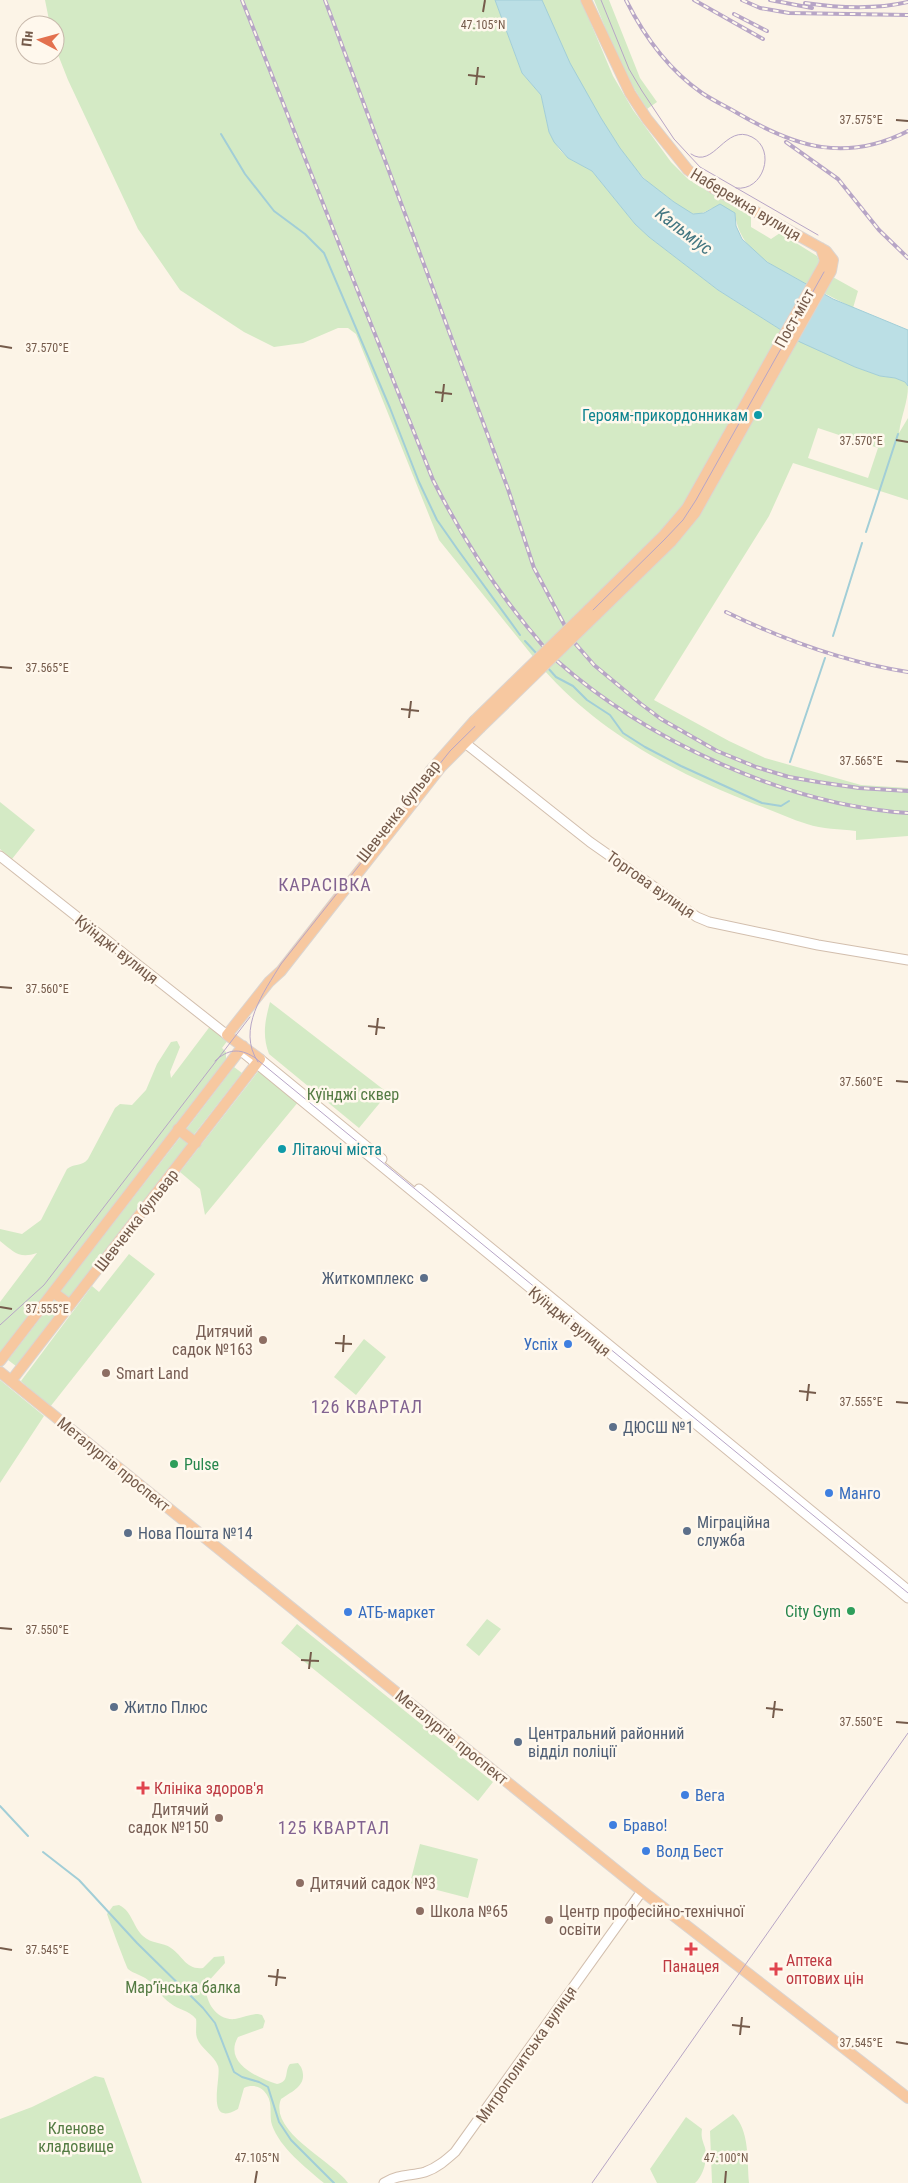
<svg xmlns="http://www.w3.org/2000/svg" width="908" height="2183" viewBox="0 0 908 2183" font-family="'Roboto Condensed',sans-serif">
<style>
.green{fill:#d4eac5;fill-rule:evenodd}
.water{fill:#bbdfe5;stroke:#a2ced7}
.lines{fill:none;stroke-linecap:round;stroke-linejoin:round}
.stream{stroke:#a2ced7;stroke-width:2}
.secondary-casing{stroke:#d2bead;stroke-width:11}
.trunk-casing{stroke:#dbd4d0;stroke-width:12}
.secondary{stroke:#fff;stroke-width:9}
.trunk{stroke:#f7c8a0;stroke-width:10}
.tram{stroke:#b7a5c6;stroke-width:1}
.rail-casing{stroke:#b7a5c6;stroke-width:4}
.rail{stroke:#fff8ed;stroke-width:2;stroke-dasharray:5.5;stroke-linecap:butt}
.trunk-bridge-casing{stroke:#dbd4d0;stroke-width:12;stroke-linecap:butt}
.trunk-bridge{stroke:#f7c8a0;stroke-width:10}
.ticks{fill:none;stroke:#755b4b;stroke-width:2}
.culture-dot{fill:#0f9aa8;stroke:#fff8ed;stroke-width:2}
.service-dot{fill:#5c6f8a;stroke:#fff8ed;stroke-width:2}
.education-dot{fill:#8d6e63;stroke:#fff8ed;stroke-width:2}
.shop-dot{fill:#3f7fe0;stroke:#fff8ed;stroke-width:2}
.leisure-dot{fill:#2e9e5b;stroke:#fff8ed;stroke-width:2}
.health-dot{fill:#e0444e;stroke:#fff8ed;stroke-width:2}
.labels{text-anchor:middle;stroke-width:5;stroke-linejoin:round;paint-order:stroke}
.street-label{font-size:16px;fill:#755b4b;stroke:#fff8ed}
.culture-label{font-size:16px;fill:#0d838f;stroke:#fff8ed;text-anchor:end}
.park-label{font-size:16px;fill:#547b43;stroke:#fff8ed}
.service-label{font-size:16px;fill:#4e5e75;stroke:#fff8ed;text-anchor:start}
.education-label{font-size:16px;fill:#785e54;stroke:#fff8ed;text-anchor:start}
.shop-label{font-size:16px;fill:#366cbe;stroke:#fff8ed;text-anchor:start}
.leisure-label{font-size:16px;fill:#27864d;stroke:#fff8ed;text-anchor:start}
.health-label{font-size:16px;fill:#be3a42;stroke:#fff8ed;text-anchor:start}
.water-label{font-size:18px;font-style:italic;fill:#437681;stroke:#fff8ed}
.neighbourhood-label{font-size:18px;letter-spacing:1px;fill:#826391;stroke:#fff8ed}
.ticks-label{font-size:12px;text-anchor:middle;fill:#755b4b;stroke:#fff8ed;stroke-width:5;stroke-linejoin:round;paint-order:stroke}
</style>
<rect width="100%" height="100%" fill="#fcf4e7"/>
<!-- green -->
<path class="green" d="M45,0H495L522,73L541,95L549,132L559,149L568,158L592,171L635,224L649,237L718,290L784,332L685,507L535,659L439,540L356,334L348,328H338L303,343L274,347L244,332L180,290L138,229L68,80L55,47V25H50Z
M542,0H581L613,76L633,110L671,162L687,178L697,185L751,216V227L771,239L780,233L817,256L821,265L810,286C777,267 739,254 735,213L712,208C707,211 701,214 695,214C687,213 675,203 669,198C660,191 649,184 642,176C601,129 564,58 542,0Z
M594,0H609L640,78L657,102L647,109L622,69Z
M831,276L858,291L853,308L822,292Z
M795,339L855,367L880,376L895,378L905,382L908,386C908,402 901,416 899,433L908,418V500L793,463L769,516L654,700L729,741L765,758L861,785L908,788V836L856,840V831C840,829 822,829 807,824C790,819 774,811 757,805C677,774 601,734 543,669L670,546ZM818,428L878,448L868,478L808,458Z
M0,802L35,830L12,859L0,849Z
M270,1002L388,1093L359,1128L269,1054C262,1035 265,1021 270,1002Z
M211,1025L228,1040L222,1048L226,1052V1059L0,1353V1302L37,1253C19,1259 14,1252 0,1241V1229L22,1234L41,1220L67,1169C74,1163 82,1167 88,1159L115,1108L120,1104L132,1105L146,1090L157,1064L171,1042L177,1041L180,1047L170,1072L171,1078Z
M234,1067L242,1073L192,1137L185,1131Z
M260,1069L299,1101L205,1215L200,1189L180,1172Z
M182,1135L190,1141L67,1300L59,1293Z
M129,1254L155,1274L50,1407L21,1381L92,1286L99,1292Z
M56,1298L64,1304L16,1366L8,1360Z
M364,1339L386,1357L356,1395L334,1377Z
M0,1380L44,1416L0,1483Z
M487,1619L501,1629L479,1656L466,1645Z
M297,1624L493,1782L478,1801L281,1643Z
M420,1844L478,1859L468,1898L410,1883Z
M119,1905C132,1911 133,1927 143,1936C151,1944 163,1942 171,1948C183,1956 186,1970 203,1968L214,1957L224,1956L225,1963L206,1984C204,2000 216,2021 235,2019C243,2018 250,2014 258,2014L262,2015L265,2021L263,2028L238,2037C223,2063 258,2078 277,2084C290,2082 284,2071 290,2064L298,2063L301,2067C309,2085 292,2091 281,2099C268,2132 333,2161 348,2183H324C306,2168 280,2148 272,2125C269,2116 273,2104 267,2095C262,2086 252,2084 244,2088L238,2109C204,2129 222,2077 218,2066C214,2055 201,2049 197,2038C195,2032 197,2025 196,2019C189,2010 178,2010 170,2003C161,1997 156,1987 148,1980C142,1975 134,1974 128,1969C126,1966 109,1920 107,1914L113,1906Z
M95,2076L104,2078L142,2183H0V2119L32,2107Z
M733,2114C750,2130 747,2161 749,2183H712L710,2131Z
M686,2117L702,2129C701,2137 702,2138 704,2145C709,2156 704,2175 695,2183H657L650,2169Z"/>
<!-- water -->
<path class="water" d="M495,0H542L570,63L601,118L620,148L643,178L674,202L693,214L704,213L720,204L735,213L736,226L742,239L767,262L833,299L908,330V386L905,382L895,378L880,376L855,367L800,342L718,290L649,237L635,224L592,171L568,158L554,142L549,132L541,95L522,73Z"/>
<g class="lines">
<!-- stream -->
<path class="stream" d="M221,134L245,174L274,211L305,234L324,253L390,408L419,482L437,520L458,550L520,635
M866,532L898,434
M833,636L862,543
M525,641L537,654
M548,668L556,677L573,686L587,700L610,715L623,733L645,747L681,766L762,803L781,806L789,801
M790,762L825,658
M0,1806L28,1836
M43,1852L79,1880L137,1943L203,2008L215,2023L234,2072L242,2077L259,2082L268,2087L279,2122L291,2140L334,2183"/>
<defs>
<path id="secondary" d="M460,739L590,842L697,917L709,922L818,945L908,960
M0,856L227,1035
M240,1050L908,1598
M260,1059L382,1159
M419,1189L908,1590
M384,2183C398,2174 411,2176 425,2172C437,2168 446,2160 455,2152L642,1891"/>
<path id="trunk" d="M586,0L630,93L647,119L688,170L713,188L826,251L833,260L831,271L695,513L671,542L595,616
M588,610L664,535L687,508L823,266L825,261L821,248
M430,771L474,721
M178,1129L196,1143
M53,1292L70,1305
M0,1361L243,1046
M0,1372L642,1891L908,2098
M11,1381L260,1059L227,1035L269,982L281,971L441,767L480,728"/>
</defs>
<!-- secondary casing -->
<use href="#secondary" class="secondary-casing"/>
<!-- trunk casing -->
<use href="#trunk" class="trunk-casing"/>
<!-- secondary -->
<use href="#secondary" class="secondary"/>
<!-- trunk -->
<use href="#trunk" class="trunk"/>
<!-- tram -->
<path class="tram" d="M601,0L629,69L642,91L674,139L700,167L818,235
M691,154C714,170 725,123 752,137C777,150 763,192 736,188
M215,1061C228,1049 239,1048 254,1057L908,1593
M258,1062C236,1029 264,992 281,964L450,751L664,540L683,520L696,500L824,272
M0,1325L44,1285L250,1017
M592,2183L908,1733"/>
<defs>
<path id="rail" d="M242,0L433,480C460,533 491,583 529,629C538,639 546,651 556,660C647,741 787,805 908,813
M325,0L508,489L534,568L573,641L594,665L641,704L661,719L717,751L756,767L789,777L818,782L859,788L908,791
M626,0C644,36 669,70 702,93C714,101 727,107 739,114C796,147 845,163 908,131
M694,0L763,39
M742,0L760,8L789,13L908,15
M770,0L812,8
M805,3C839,8 874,10 908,2
M734,14L767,31
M786,142L838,179L879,230L908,258
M726,612C784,640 844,662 908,672"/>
</defs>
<!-- rail casing -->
<use href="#rail" class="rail-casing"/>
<!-- rail -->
<use href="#rail" class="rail"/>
<defs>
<path id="trunk-bridge" d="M474,721L588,610
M480,728L595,616"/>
</defs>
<!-- trunk-bridge casing -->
<use href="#trunk-bridge" class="trunk-bridge-casing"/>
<!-- trunk-bridge -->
<use href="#trunk-bridge" class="trunk-bridge"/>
</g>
<!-- ticks -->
<path class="ticks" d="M483,12L485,0M468,75L485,77M476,85L478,67M896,120L908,121M0,346L12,348M435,392L452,394M442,402L444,384M896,440L908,442M0,667L12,668M401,709L419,711M409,718L411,701M896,761L908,762M0,987L12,988M368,1026L385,1028M376,1035L378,1018M896,1081L908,1082M0,1307L12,1309M335,1343L352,1344M343,1352L344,1335M799,1391L816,1393M807,1401L809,1384M896,1402L908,1403M0,1628L12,1629M301,1660L319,1661M309,1669L311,1652M766,1708L783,1710M773,1718L775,1701M896,1722L908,1723M0,1948L12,1950M268,1976L286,1978M276,1986L278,1969M732,2025L750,2027M740,2035L742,2017M896,2042L908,2044M255,2183L257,2171M725,2183L726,2171"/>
<!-- markers -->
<g class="culture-dot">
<circle cx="758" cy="415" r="5"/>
<circle cx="282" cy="1149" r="5"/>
</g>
<g class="service-dot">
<circle cx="424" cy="1278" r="5"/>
<circle cx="613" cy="1427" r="5"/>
<circle cx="687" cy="1531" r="5"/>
<circle cx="128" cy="1533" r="5"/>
<circle cx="114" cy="1707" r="5"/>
<circle cx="518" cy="1742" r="5"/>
</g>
<g class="education-dot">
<circle cx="263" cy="1340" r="5"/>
<circle cx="106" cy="1373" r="5"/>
<circle cx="219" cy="1818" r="5"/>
<circle cx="300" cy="1883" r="5"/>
<circle cx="420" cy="1911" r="5"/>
<circle cx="549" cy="1920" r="5"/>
</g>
<g class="shop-dot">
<circle cx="568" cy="1344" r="5"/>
<circle cx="829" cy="1493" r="5"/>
<circle cx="348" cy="1612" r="5"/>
<circle cx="685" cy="1795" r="5"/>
<circle cx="613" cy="1825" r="5"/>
<circle cx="646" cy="1851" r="5"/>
</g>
<g class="leisure-dot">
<circle cx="174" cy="1464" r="5"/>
<circle cx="851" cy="1611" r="5"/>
</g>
<g class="health-dot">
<path d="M140.5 1780.5h5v5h5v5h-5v5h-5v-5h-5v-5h5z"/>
<path d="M688.5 1941.5h5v5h5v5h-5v5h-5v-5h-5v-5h5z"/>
<path d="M773.5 1961.5h5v5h5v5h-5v5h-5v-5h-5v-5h5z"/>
</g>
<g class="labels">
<!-- street labels -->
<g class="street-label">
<text transform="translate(746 204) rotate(31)" y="6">Набережна вулиця</text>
<text transform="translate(794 318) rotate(-61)" y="6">Пост-міст</text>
<text transform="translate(398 811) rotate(-52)" y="6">Шевченка бульвар</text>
<text transform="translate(651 884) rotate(35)" y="6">Торгова вулиця</text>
<text transform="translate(117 949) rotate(38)" y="6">Куїнджі вулиця</text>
<text transform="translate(136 1220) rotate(-52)" y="6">Шевченка бульвар</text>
<text transform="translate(570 1321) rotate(39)" y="6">Куїнджі вулиця</text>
<text transform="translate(114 1464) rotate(39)" y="6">Металургів проспект</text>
<text transform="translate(452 1737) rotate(39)" y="6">Металургів проспект</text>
<text transform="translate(526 2054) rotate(-55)" y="6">Митрополитська вулиця</text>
</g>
<!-- culture labels -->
<g class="culture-label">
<text x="748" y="421">Героям-прикордонникам</text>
<text x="292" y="1155" text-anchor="start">Літаючі міста</text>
</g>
<!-- park labels -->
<g class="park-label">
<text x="353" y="1100">Куїнджі сквер</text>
<text x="183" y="1993">Мар’їнська балка</text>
<text x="76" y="2134">Кленове<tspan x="76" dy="18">кладовище</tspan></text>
</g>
<!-- service labels -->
<g class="service-label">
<text x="414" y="1284" text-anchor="end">Житкомплекс</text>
<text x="623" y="1433">ДЮСШ №1</text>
<text x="697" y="1528">Міграційна<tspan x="697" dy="18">служба</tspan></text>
<text x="138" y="1539">Нова Пошта №14</text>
<text x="124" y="1713">Житло Плюс</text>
<text x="528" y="1739">Центральний районний<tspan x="528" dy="18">відділ поліції</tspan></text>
</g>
<!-- education labels -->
<g class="education-label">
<text x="253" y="1337" text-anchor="end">Дитячий<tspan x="253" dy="18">садок №163</tspan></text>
<text x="116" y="1379">Smart Land</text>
<text x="209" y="1815" text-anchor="end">Дитячий<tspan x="209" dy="18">садок №150</tspan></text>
<text x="310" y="1889">Дитячий садок №3</text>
<text x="430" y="1917">Школа №65</text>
<text x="559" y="1917">Центр професійно-технічної<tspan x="559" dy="18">освіти</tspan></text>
</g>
<!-- shop labels -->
<g class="shop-label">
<text x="558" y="1350" text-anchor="end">Успіх</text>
<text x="839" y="1499">Манго</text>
<text x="358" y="1618">АТБ-маркет</text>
<text x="695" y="1801">Вега</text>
<text x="623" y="1831">Браво!</text>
<text x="656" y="1857">Волд Бест</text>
</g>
<!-- leisure labels -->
<g class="leisure-label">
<text x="184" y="1470">Pulse</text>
<text x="841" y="1617" text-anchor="end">City Gym</text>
</g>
<!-- health labels -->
<g class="health-label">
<text x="154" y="1794">Клініка здоров'я</text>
<text x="786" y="1966">Аптека<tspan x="786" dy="18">оптових цін</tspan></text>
<text x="691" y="1972" text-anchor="middle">Панацея</text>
</g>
<!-- water labels -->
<g class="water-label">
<text transform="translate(684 231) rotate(37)" y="6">Кальміус</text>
</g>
<!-- neighbourhood labels -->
<g class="neighbourhood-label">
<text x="325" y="891">КАРАСІВКА</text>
<text x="367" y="1413">126 КВАРТАЛ</text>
<text x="334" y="1834">125 КВАРТАЛ</text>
</g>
</g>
<g class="ticks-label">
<text x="483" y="29">47.105°N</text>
<text x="861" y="124">37.575°E</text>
<text x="47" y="352">37.570°E</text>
<text x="861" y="445">37.570°E</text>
<text x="47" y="672">37.565°E</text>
<text x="861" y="765">37.565°E</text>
<text x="47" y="993">37.560°E</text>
<text x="861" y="1086">37.560°E</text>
<text x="47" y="1313">37.555°E</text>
<text x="861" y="1406">37.555°E</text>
<text x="47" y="1634">37.550°E</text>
<text x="861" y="1726">37.550°E</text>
<text x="47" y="1954">37.545°E</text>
<text x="861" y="2047">37.545°E</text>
<text x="257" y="2162">47.105°N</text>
<text x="726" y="2162">47.100°N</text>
</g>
<!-- north arrow -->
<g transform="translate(40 40) rotate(276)"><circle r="24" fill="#fff8ed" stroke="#c8b9ac"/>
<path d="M0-4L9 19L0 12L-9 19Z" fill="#e3714e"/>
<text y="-8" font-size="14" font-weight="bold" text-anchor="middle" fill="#755b4b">Пн</text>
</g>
</svg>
